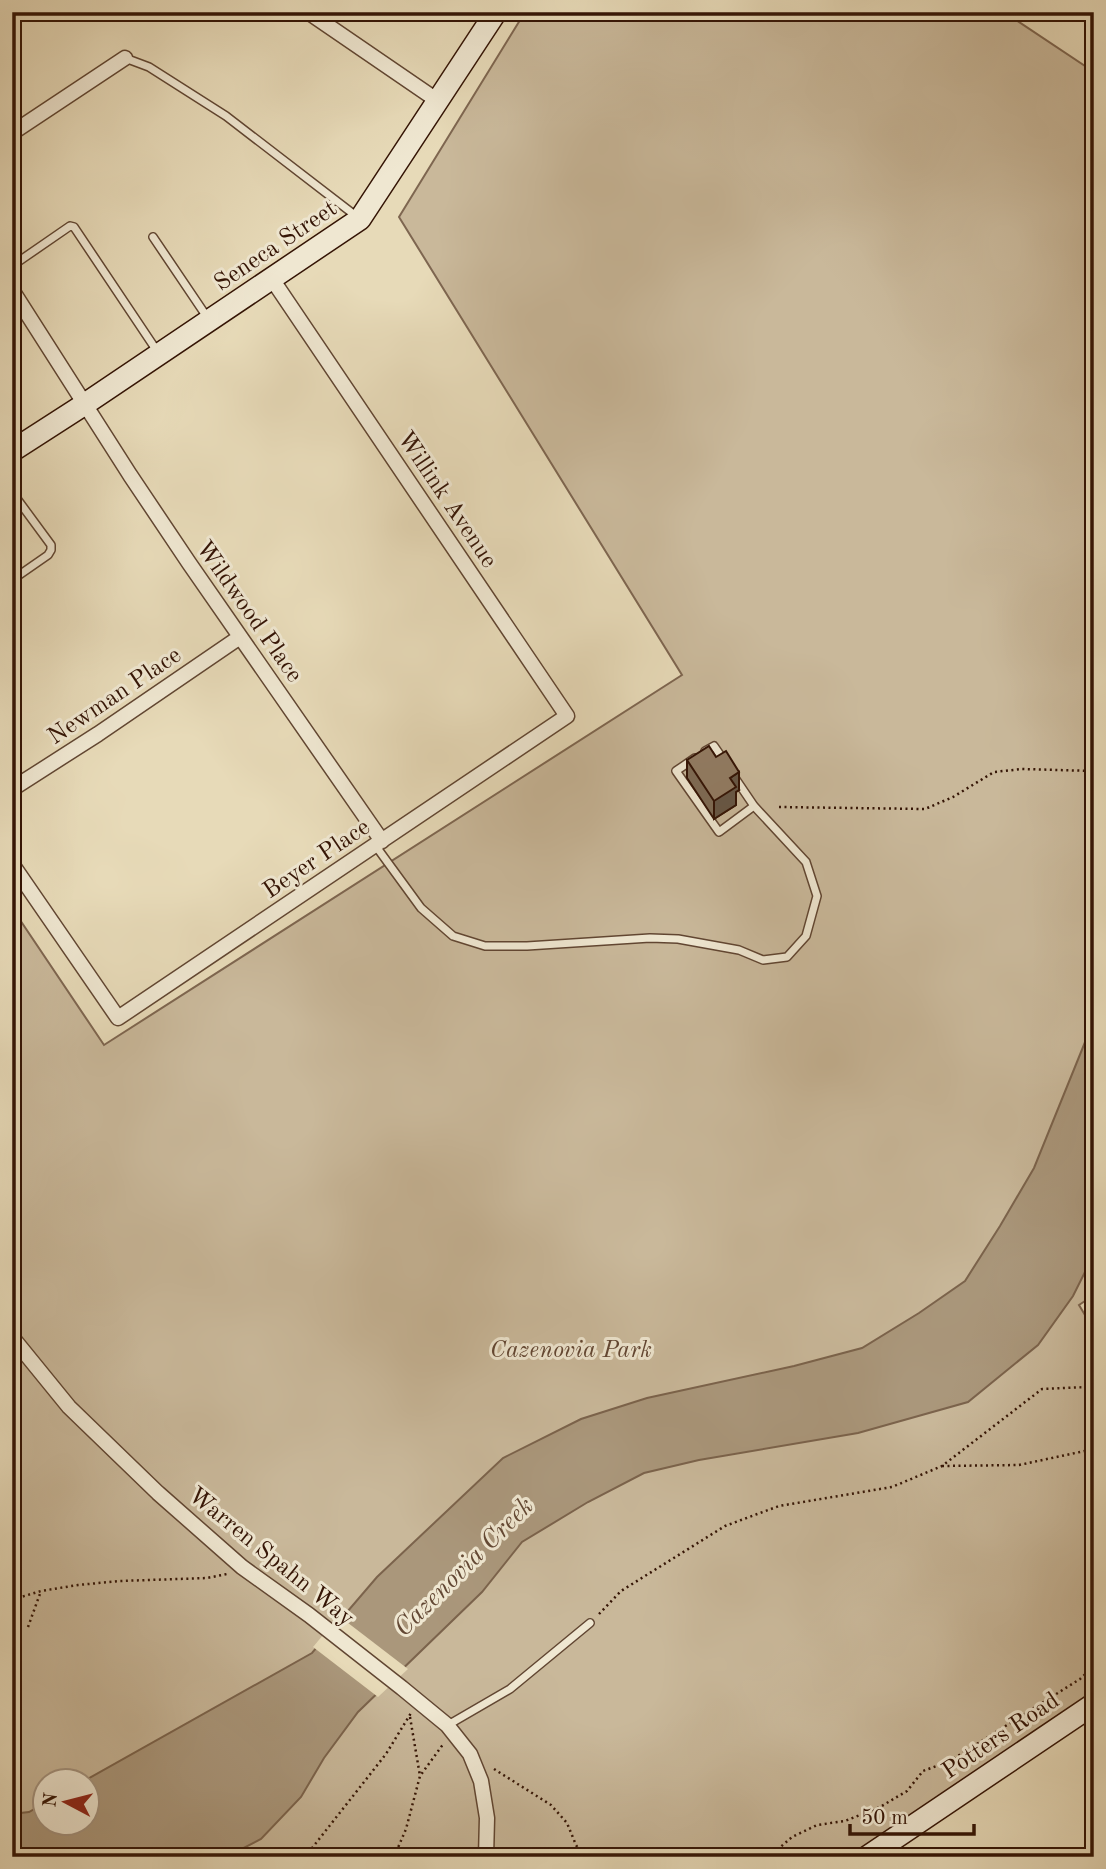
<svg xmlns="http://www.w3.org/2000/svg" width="1106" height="1869" viewBox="0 0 1106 1869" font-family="'Old Standard TT',serif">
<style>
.green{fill:#c9b89a;stroke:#7e6650;stroke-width:2;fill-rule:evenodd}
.water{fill:#aa977b;stroke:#7b634c;stroke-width:2}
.pier{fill:#e7dab8}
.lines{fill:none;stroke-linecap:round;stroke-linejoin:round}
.lane-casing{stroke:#614632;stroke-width:10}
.street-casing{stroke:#614632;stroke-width:17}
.secondary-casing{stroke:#341405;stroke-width:24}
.path{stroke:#341405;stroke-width:2.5;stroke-dasharray:2 3.5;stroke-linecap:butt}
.lane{stroke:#efe7d1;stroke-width:7}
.street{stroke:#efe7d1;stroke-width:14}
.secondary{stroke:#efe7d1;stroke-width:21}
.wall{fill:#7d6a54;stroke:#341405;stroke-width:2}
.shaded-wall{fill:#665645;stroke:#341405;stroke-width:2}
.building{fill:#917b62;stroke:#341405;stroke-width:2}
.labels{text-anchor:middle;stroke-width:6;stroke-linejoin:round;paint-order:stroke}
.street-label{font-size:24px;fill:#341405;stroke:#efe7d1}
.park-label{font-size:24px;font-style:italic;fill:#614532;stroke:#efe7d1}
.water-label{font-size:26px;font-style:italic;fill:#634834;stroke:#efe7d1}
</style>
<rect width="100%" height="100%" fill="#e7dab8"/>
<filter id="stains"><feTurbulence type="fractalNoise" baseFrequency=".00286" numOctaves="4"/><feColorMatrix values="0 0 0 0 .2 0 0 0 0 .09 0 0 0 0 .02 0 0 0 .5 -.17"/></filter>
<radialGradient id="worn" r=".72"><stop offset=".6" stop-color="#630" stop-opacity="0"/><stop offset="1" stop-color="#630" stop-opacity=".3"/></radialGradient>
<!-- green -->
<path class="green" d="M525,12H1004L1094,72V1295L1079,1305L1094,1330V1694L848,1857H12V908L104,1045L682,675L399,217ZM46,1782H88V1824H46Z"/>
<!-- water -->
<path class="water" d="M1094,1020V1254L1073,1296L1038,1345L968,1402L858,1433L699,1460L644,1473L588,1502L522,1542L482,1592L358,1712L324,1758L301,1797L261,1839L226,1857H12V1814L29,1812L45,1803L46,1824H88V1782L84,1781L312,1653L377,1577L503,1458L581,1419L647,1398L794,1366L862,1348L919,1313L965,1281L1000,1226L1034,1168Z"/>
<!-- pier -->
<path class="pier" d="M339,1616L408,1669L378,1697L313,1647Z"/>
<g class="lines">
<defs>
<path id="lane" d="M125,58L149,67L226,116L356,216
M153,237L207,317
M12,266L70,226L74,227L157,351
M12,492L51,545V550L48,555L12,580
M705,751L714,746L725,762
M695,758L676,771L719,832L754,806
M375,845L421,908L453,936L485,946H527L650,938L678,939L739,950L763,960L787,957L806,936L817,896L806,862L754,806L735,778
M448,1725L510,1689L590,1623"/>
<path id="street" d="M308,12L438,101
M12,133L125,58
M12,290L130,475L189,563L382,841
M12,789L98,734L240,637
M12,864L118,1018L567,716L272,279
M12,1337L69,1407L158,1493L242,1567L309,1615L402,1688L447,1725L470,1754L481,1781L487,1818L486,1857"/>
<path id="secondary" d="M12,451L85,404L360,219L496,12
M867,1857L1094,1704"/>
</defs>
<!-- lane casing -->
<use href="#lane" class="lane-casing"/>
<!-- street casing -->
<use href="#street" class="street-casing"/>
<!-- secondary casing -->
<use href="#secondary" class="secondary-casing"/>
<!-- path -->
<path class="path" d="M779,807L925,809L953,797L994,772L1022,769L1094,771
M942,1466L1019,1465L1094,1449
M16,1544L17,1571L21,1596
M12,1596L21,1597L41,1591L78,1585L120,1581L207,1578L227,1574
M599,1614L621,1591L725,1526L779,1506L892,1487L942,1466L1042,1389L1088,1387L1094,1390
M28,1627L41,1591
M410,1717L420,1776
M494,1769L551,1805L567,1823L576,1845L584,1857
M577,1848L579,1857
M305,1857L386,1754L411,1713
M394,1857L406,1829L420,1776L444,1743
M769,1857L792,1837L817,1825L845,1821L880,1807L907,1791L923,1771L950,1761L1080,1679L1094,1666"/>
<!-- lane -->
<use href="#lane" class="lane"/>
<!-- street -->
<use href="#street" class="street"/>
<!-- secondary -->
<use href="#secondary" class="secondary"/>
</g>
<!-- wall -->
<path class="wall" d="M687,760L739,790L736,792V805L714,819L687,778Z"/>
<!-- shaded-wall -->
<path class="shaded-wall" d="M739,772V790L736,792V805L714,819V801L730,778Z"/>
<!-- building -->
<path class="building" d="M709,746L716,757L726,751L739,772L730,778L736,787L714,801L687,760Z"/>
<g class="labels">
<!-- street labels -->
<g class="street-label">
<text transform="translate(275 245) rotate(-34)" y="8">Seneca Street</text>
<text transform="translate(448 499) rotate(56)" y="8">Willink Avenue</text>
<text transform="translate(250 611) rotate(55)" y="8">Wildwood Place</text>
<text transform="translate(114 695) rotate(-34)" y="8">Newman Place</text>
<text transform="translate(316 858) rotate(-34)" y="8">Beyer Place</text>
<text transform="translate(272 1556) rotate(39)" y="8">Warren Spahn Way</text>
<text transform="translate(1000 1735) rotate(-34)" y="8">Potters Road</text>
</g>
<!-- park labels -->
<g class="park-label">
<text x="571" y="1357">Cazenovia Park</text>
</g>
<!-- water labels -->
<g class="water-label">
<text transform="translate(463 1566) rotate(-45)" y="9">Cazenovia Creek</text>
</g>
</g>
<!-- margin -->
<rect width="1106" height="1869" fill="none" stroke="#e7dab8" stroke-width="42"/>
<rect x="14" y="14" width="1078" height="1841" fill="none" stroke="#341405" stroke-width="3.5"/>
<rect x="21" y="21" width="1064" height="1827" fill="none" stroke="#341405" stroke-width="2"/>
<!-- north arrow -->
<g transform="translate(66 1802) rotate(277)"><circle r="33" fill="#efe7d1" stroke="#a4937f" stroke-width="2"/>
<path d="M0-5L12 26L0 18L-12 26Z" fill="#8f2418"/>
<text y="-10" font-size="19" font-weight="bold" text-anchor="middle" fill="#341405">N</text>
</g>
<!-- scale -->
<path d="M850 1824v10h124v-10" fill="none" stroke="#341405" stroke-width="3.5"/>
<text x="861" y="1824" font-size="21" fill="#341405" stroke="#efe7d1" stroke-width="5" paint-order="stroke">50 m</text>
<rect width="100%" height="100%" filter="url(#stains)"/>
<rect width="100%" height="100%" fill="url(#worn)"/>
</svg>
